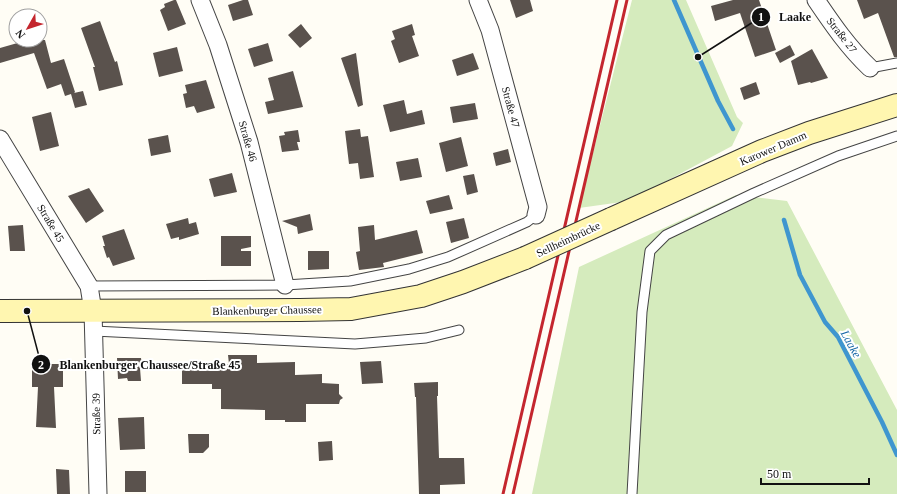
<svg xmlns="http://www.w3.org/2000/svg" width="897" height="494" viewBox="0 0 897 494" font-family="'Times New Roman',serif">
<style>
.green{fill:#d5ebbd}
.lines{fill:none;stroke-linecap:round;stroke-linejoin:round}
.stream{stroke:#3f96cf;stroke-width:4.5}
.building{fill:#5a524d}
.service-casing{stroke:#444;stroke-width:11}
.minor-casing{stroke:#444;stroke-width:19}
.secondary-casing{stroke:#333;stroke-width:24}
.service{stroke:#fff;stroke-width:9}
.minor{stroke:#fff;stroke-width:17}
.secondary{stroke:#fff6b0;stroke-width:22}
.rail{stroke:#c4262e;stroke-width:3}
.secondary-bridge-casing{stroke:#333;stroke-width:24;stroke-linecap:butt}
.secondary-bridge{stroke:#fff6b0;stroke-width:22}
.labels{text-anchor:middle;stroke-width:4;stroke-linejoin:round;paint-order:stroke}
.street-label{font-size:11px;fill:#111;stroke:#fff}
.water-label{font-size:12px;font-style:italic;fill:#1768a6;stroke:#fff}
.leader{fill:none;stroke:#111;stroke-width:1.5}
.callout-dot{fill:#111;stroke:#fff;stroke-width:1.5}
.mark-label{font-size:12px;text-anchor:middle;font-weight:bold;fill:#fff}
.callout-label{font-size:12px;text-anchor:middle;font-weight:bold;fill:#111;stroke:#fff;stroke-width:4;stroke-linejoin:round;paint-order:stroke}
</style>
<rect width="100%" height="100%" fill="#fffdf5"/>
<!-- green -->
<path class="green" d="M632,0H686L737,117L743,123L732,146L629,201L579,208Z
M736,195L787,201L897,410V494H532L579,267Z"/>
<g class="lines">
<!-- stream -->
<path class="stream" d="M674,0L718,101L733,129
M784,220L800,275L825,322L838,337L882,422L897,455"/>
</g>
<!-- building -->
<path class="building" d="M174,0H176L186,24L168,31L160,10L165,7L164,4Z
M243,0H248L253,15L233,21L228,5Z
M510,0H530L533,11L516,18Z
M733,0H759L776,50L755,57L740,13L715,21L711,6Z
M857,0H897V57H894L878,13L864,19Z
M100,21L115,62L117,61L123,85L99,91L93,67H95L81,28Z
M301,24L312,38L300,48L288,35Z
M412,24L415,35L412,36L419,56L399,63L391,41L395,39L392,31Z
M28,40H45L51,63L64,59L75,92L74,93L83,91L87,105L75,108L71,94L65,96L61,84L47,89L34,53L0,63V48Z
M268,43L273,61L254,67L248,49Z
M790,45L795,55L780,63L775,53Z
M177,47L183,71L159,77L153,53Z
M812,49L828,78L811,83L810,82L798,85L791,61Z
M356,53L363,105L358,107L341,58Z
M473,53L479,69L457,76L452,60Z
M293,71L303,107L268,114L265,102L274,100L268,78Z
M206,80L215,108L197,113L194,106L186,108L183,94L187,93L185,85Z
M756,82L760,94L744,100L740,88Z
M404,100L407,114L422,110L425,124L390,132L383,105Z
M475,103L478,119L453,123L450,107Z
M51,112L59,146L40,151L32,117Z
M360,129L361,137L368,136L374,177L360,179L358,163L349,164L345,131Z
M298,130L300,142H297L299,150L282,152L279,136L285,135L284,132Z
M168,135L171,152L151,156L148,139Z
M461,137L468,166L446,172L439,143Z
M508,149L511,162L496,166L493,153Z
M418,158L422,177L400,181L396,162Z
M232,173L237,192L214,197L209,179Z
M474,174L478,192L467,195L463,176Z
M89,188L104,211L86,223L68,196Z
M449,195L453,209L430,214L426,201Z
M310,214L313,230L298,234L297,227L282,221Z
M188,218L189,224L196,222L199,234L179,240V237L171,239L166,224Z
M464,218L469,238L451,243L446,222Z
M23,225L25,251H10L8,226Z
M374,225L375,240L417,230L423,253L383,263L384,267L359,270L356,252L360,251L358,227Z
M124,229L135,259L113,266L109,257L107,258L103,246H105L102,236Z
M221,236H251V247L241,249V251H251V266H221Z
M308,251H329V269L308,270Z
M228,355H257V363L295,362V375L322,374V383L339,384V394L343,398L340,400L339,404H306V422H285V420H265V410L221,409V389H212V384H182V364H229Z
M117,358H141L142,366L140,368L141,381H128L127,378L118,379Z
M381,361L383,383L362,384L360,362Z
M32,364H63V387H54L56,428L36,427L38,387H32Z
M438,382V396H437L439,458H464L465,484L440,485V494H419L416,397H415L414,383Z
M144,417L145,449L120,450L118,418Z
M188,434H209V447L203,453H189Z
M332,441L333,460L319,461L318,442Z
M56,469L69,470L70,494H57Z
M125,471H146V492H125Z"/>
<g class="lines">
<defs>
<path id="service" d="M870,68L897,63
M89,286L285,285L350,281L409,269L448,257L527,222L536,215
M94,331L355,344L391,341L426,338L459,330
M632,494L642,312L650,251L666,235L754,193L838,156L897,136"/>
<path id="minor" d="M200,0L218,45L249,142L285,285
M478,0L490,30L538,207L536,215
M816,0C833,25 848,47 870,68
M0,139L89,286L93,311L98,494"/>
<path id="secondary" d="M611,219L762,151L809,133L897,105
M0,311L300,310L351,309L421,296L463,282L525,258"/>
</defs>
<!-- service casing -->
<use href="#service" class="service-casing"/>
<!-- minor casing -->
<use href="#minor" class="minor-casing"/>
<!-- secondary casing -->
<use href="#secondary" class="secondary-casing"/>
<!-- service -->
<use href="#service" class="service"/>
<!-- minor -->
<use href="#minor" class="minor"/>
<!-- secondary -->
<use href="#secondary" class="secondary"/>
<!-- rail -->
<path class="rail" d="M503,494L617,0
M513,494L627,0"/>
<defs>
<path id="secondary-bridge" d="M525,258L611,219"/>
</defs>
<!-- secondary-bridge casing -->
<use href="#secondary-bridge" class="secondary-bridge-casing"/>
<!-- secondary-bridge -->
<use href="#secondary-bridge" class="secondary-bridge"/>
</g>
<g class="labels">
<!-- street labels -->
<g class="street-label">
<text transform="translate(842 35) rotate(52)" y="4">Straße 27</text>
<text transform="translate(511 107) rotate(75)" y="4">Straße 47</text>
<text transform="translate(248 141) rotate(74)" y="4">Straße 46</text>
<text transform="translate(773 148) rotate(-23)" y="4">Karower Damm</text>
<text transform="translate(51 223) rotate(59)" y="4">Straße 45</text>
<text transform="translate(568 239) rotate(-25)" y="4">Sellheimbrücke</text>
<text transform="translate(267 310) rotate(-1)" y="4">Blankenburger Chaussee</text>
<text transform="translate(96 414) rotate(-91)" y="4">Straße 39</text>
</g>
<!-- water labels -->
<g class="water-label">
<text transform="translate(851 344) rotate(61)" y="4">Laake</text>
</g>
</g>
<!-- callouts -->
<path class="leader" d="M698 57L761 17M27 311L41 364"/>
<g class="callout-dot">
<circle cx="698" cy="57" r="4"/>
<circle cx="27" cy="311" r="4"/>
<circle cx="761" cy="17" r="10"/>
<circle cx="41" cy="364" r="10"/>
</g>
<g class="mark-label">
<text x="761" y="21">1</text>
<text x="41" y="369">2</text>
</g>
<g class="callout-label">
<text x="795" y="21">Laake</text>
<text x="150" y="369">Blankenburger Chaussee/Straße 45</text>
</g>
<!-- north arrow -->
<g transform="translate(28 28) rotate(231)"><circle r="19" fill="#ffffff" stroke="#a0a0a0"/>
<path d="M0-3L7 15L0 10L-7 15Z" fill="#c4262e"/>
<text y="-6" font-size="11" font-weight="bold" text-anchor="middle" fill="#111111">N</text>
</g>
<!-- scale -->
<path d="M761 478v6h108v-6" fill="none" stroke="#111111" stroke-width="2"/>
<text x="767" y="478" font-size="12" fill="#111111" stroke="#ffffff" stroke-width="3" paint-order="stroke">50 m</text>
</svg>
